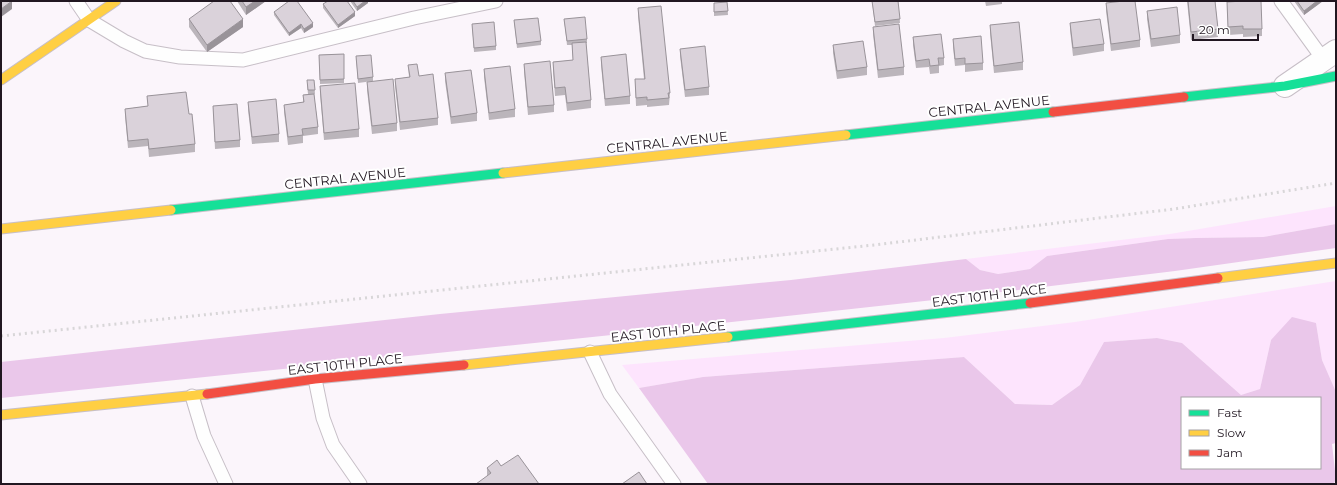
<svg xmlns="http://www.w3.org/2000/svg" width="1337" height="485" viewBox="0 0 1337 485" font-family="Montserrat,sans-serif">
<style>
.green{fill:#fde4fd}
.forest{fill:#eac7ea;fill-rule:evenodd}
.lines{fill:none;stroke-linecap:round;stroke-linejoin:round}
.lane-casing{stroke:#c7bfc7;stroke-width:15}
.street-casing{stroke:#c7bfc7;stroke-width:24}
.fast-casing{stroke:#c7bfc7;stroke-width:11}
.slow-casing{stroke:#c7bfc7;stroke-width:11}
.jam-casing{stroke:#c7bfc7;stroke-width:11}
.lane{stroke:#fefefe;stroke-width:13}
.street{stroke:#fefefe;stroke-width:22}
.fast{stroke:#16e098;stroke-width:9}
.slow{stroke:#ffcf43;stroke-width:9}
.jam{stroke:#f24e42;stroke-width:9}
.rail{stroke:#d8d6d8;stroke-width:3;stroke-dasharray:2 4;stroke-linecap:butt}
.wall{fill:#bbb5bb}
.shaded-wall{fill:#999399}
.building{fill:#dad2da;stroke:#999399}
.labels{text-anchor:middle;stroke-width:4;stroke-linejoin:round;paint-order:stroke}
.street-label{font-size:13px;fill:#211721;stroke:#fff}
</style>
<rect width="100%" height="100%" fill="#fbf5fb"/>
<!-- green -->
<path class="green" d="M1336,206V224L1263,237L1196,238L1168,239L1047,256L1030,269L998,274L980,270L966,259L1170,234Z
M1336,281V392L1322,360L1316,323L1271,340L1260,389L1241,395L1182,343L1157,338L1104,342L1080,385L1052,405L1015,404L964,357L703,377L639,388L622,365L944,338L1075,322Z"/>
<!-- forest -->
<path class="forest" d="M1336,224V248L1175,271L952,298L602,336L1,398V362L440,314L791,280L966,259L980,270L998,274L1030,269L1047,256L1168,239L1196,238L1263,237Z
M1292,317L1316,323L1322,360L1336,392V443L1332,444L1336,480L1333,484H708L639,388L703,377L964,357L1015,404L1052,405L1080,385L1104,342L1157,338L1182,343L1241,395L1260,389L1271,340ZM1182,398H1320V468H1182Z"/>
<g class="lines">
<defs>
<path id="lane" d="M76,1L89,20L124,41L145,51L180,57L243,60L414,18L496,1
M1281,1L1323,59
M590,352L610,394L674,484
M315,379L323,418L333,445L360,484
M192,396L204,436L226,484"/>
<path id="street" d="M1285,86L1336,51"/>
<path id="fast" d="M1184,97L1285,86L1336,76
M846,135L1053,112
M171,210L503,173
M728,337L1030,303"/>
<path id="slow" d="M1,80L116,1
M503,173L846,135
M1,229L171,210
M1218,278L1336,263
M464,365L728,337
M1,415L207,394"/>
<path id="jam" d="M1053,112L1184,97
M1030,303L1218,278
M207,394L315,379L464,365"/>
</defs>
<!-- lane casing -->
<use href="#lane" class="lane-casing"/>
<!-- street casing -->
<use href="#street" class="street-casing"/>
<!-- fast casing -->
<use href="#fast" class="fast-casing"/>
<!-- slow casing -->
<use href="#slow" class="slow-casing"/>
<!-- jam casing -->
<use href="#jam" class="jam-casing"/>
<!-- lane -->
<use href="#lane" class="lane"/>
<!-- street -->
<use href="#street" class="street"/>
<!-- fast -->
<use href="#fast" class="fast"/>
<!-- slow -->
<use href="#slow" class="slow"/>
<!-- jam -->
<use href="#jam" class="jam"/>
<!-- rail -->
<path class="rail" d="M1,336L874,245L1174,209L1336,183"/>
</g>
<!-- wall -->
<path class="wall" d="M237,1H266L246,15Z
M350,1H368V3L357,11Z
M872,1H898L900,23L875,26Z
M985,1H1002V4L986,6Z
M1187,1H1215L1218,29V37L1191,40Z
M1294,1H1323L1304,15Z
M727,2L728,15L714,16V3Z
M1227,2L1262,29V36L1243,37V34L1228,35Z
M1106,3L1140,40V47L1111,51L1106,11Z
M323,4L355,16L338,28L323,8Z
M638,8L670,93L669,105L647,107V105L636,106L635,79H644L638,16Z
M1147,11L1180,35V43L1151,47L1147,19Z
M274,12L313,27L304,33L301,28L289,36L274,15Z
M189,19L243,27L207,52L189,27Z
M564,19L587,39V43H586L591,100V108L567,111L565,95L555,96L553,70V62L573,60L572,45H567Z
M514,20L541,41V45L517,48Z
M1070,23L1104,44V51L1073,56L1070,30Z
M472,24L496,46V50L474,52Z
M990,25L1023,62V70L994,73L990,33Z
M873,27L904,67V75L878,78L873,34Z
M913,37L944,58V65L939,66V73L930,74L929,67L916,68L913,45Z
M953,39L983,63V70L965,72V65L955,66L953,47Z
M833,45L867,67V75L837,79L833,53Z
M680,49L709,87V95L685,97L680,56Z
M344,54V83L320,84L319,55Z
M356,56L373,77V81L358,83Z
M601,57L630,96V104L605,106L601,65Z
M524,64L554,105V112L528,115L524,72Z
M408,65L419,76L438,118V125L400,130L395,86V79L409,77Z
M484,69L515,109V117L489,120L484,77Z
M445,73L477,113V121L451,124L445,81Z
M314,80L315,94H314L318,127V134L303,136V143L288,145L284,112V105L303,102V95L308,94L307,84Z
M367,82L397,123V131L372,134L367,90Z
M320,86L359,129V137L324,140L320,94Z
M147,96L189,114L195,144V152L149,157L148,146L128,148L125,116V109L148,106Z
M248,102L279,134V142L252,144L248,110Z
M213,106L240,140V147L215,149Z
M501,466L487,476V468Z"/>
<!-- shaded-wall -->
<path class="shaded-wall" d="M12,1V9L1,17V9Z
M255,1H266L246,15V7Z
M365,1H368V3L357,11V7Z
M1317,1H1323L1304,15V11Z
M355,12V16L338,28V25Z
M243,19V27L207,52V45Z
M313,23V27L304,33V29Z
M301,24V28L289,36V33Z"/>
<!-- building -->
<path class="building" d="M1,1H12L1,9Z
M214,1H230L243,19L207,45L189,19Z
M242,1H255L246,7Z
M289,1H297L313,23L304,29L301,24L289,33L274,12Z
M328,1H347L355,12L338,25L323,4Z
M353,1H365L357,7Z
M872,1H898L900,19L875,22Z
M1124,1H1135L1140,40L1111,44L1106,3Z
M1188,1H1215L1218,29L1191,32Z
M1243,1H1261L1262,29H1243V26L1228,27L1227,2Z
M1297,1H1317L1304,11Z
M727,2L728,11L714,12V3Z
M661,6L670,93H668L669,98L647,100V97L636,98L635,79H645L638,8Z
M1177,7L1180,35L1151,39L1147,11Z
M585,17L587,39L567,41L564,19Z
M538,18L541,41L517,44L514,20Z
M1100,19L1104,44L1073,48L1070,23Z
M494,22L496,46L474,48L472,24Z
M1019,22L1023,62L994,66L990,25Z
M899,24L904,67L878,70L873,27Z
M941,34L944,58H938L939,65L930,66L929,59L916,61L913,37Z
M981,36L983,63L965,64V58L955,59L953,39Z
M863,41L867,67L837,71L833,45Z
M586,42L591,100L567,103L565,87L555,88L553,62L573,60L572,43Z
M705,46L709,87L685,90L680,49Z
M344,54V79L320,80L319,55Z
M626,54L630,96L605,99L601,57Z
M371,55L373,77L358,79L356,56Z
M550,61L554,105L528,107L524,64Z
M417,64L419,76L433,74L438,118L400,122L395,79L410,77L408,65Z
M510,66L515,109L489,113L484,69Z
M471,70L477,113L451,117L445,73Z
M393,79L397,123L372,126L367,82Z
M307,80H314L315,90H308Z
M355,83L359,129L324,133L320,86Z
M186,92L189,114H192L195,144L149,149L148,139L128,141L125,109L148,106L147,96Z
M314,94L318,127L302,129L303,135L288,137L284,105L304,102L303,95Z
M276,99L279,134L252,137L248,102Z
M237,104L240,140L215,142L213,106Z
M518,455L539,484H476L491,473L487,468L497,460L501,466Z
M639,472L647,484H622Z"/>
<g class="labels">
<!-- street labels -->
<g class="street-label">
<text transform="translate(989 106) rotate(-6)" y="5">CENTRAL AVENUE</text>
<text transform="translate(667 142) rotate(-6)" y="5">CENTRAL AVENUE</text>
<text transform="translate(345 178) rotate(-6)" y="5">CENTRAL AVENUE</text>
<text transform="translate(989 295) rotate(-7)" y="5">EAST 10TH PLACE</text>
<text transform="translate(668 331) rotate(-6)" y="5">EAST 10TH PLACE</text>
<text transform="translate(345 364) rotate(-6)" y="5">EAST 10TH PLACE</text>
</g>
</g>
<!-- border -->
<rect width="1337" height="485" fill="none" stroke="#211721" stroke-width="4"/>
<!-- legend -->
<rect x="1181" y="397" width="140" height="72" fill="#ffffff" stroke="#a6a2a6"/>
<rect x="1189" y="410" width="20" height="6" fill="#16e098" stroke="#a6a2a6"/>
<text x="1217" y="417" font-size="12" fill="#211721">Fast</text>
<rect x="1189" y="430" width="20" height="6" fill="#ffcf43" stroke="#a6a2a6"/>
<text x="1217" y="437" font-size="12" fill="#211721">Slow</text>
<rect x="1189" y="450" width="20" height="6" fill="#f24e42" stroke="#a6a2a6"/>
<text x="1217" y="457" font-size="12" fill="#211721">Jam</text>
<!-- scale -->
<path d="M1193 34v6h65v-6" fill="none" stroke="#211721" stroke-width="2"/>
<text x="1199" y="34" font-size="12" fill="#211721" stroke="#ffffff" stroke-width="3" paint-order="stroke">20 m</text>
</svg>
